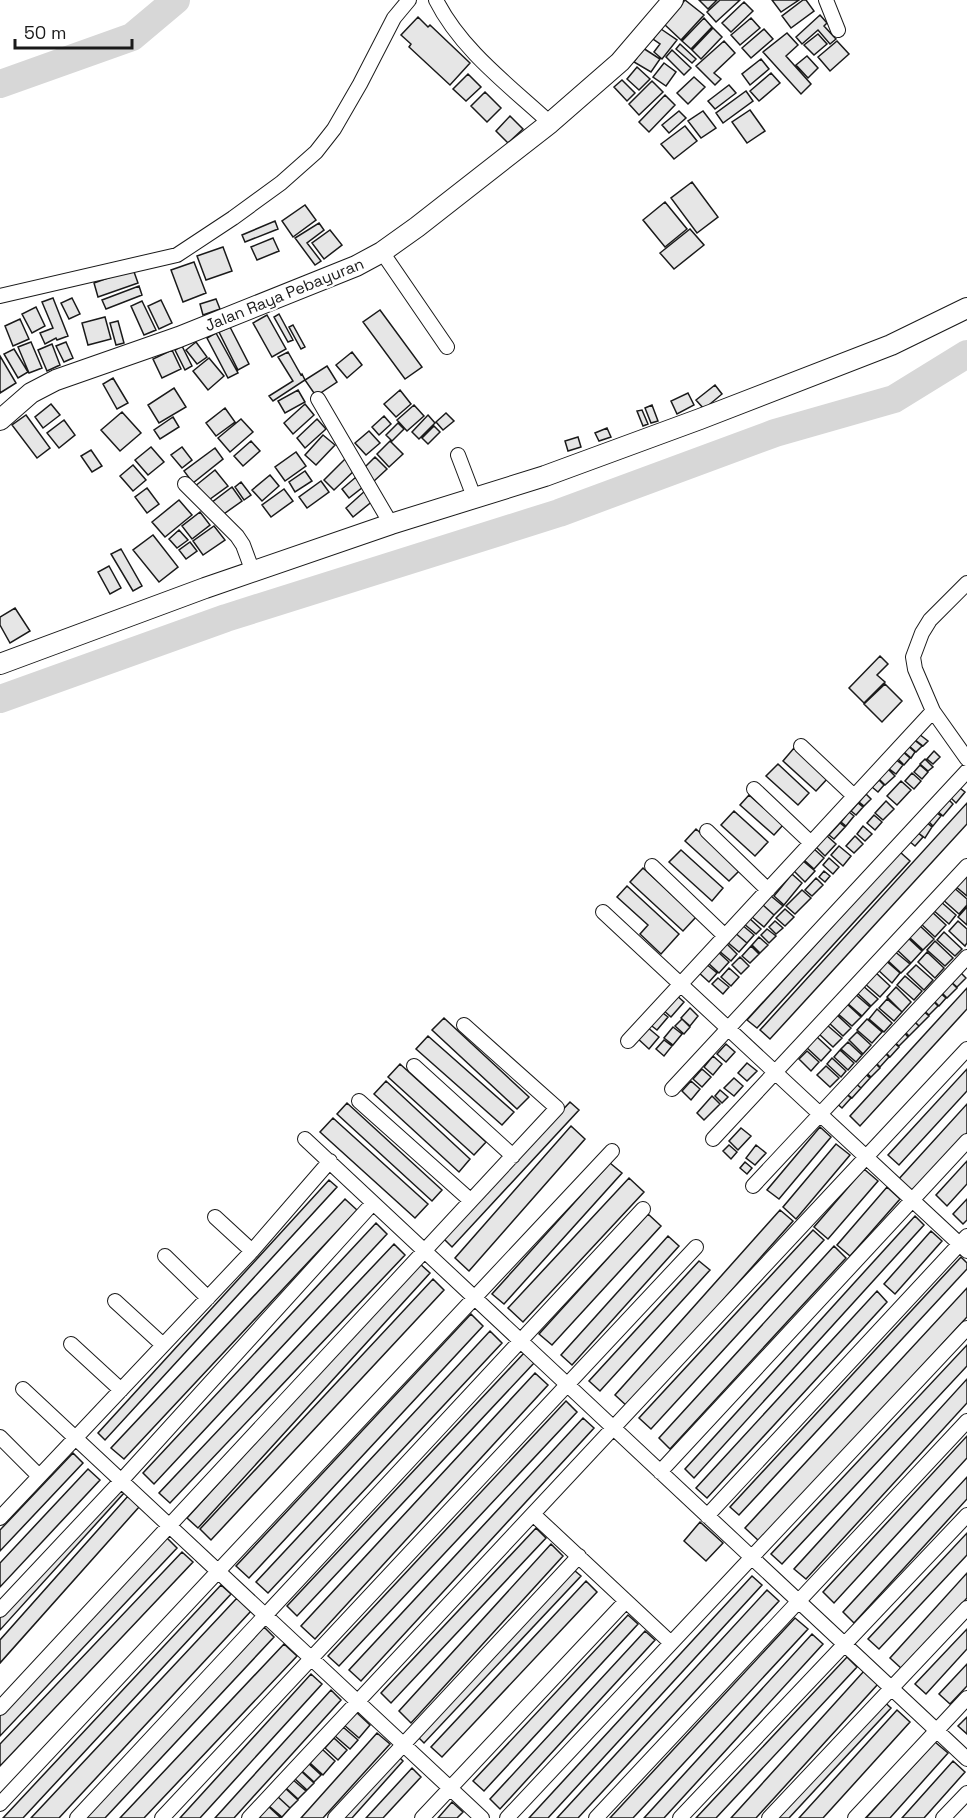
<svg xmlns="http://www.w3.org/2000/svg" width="967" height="1818" viewBox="0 0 967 1818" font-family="'Space Grotesk',sans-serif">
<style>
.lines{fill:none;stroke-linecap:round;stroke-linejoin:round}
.river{stroke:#d7d7d7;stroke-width:28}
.building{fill:#e6e6e6;stroke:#1a1a1a;stroke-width:1.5}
.street-casing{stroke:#1a1a1a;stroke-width:16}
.secondary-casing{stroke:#1a1a1a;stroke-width:22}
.street{stroke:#fff;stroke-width:14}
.secondary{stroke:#fff;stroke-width:20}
.labels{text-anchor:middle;stroke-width:4.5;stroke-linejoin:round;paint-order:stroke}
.street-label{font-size:16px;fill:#1a1a1a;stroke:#fff}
</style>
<rect width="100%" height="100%" fill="#fff"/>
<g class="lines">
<!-- river -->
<path class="river" d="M0,84L132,37L176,0
M0,699L226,618L559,513L775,433L894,399L967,354"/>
</g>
<!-- building -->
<path class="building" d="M685,0L704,15L681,40L664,24Z
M699,0H717L708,9Z
M720,0H740L716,22L707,12Z
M772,0H799L781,12Z
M803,0H806L814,11L791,28L782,16Z
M744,2L753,11L731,32L722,23Z
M820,15L827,23L824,26L836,39L830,44L818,30L802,44L796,37Z
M418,17L428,27L430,25L470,63L450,85L409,47L411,44L401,35Z
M704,18L712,27L691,49L682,41Z
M751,18L760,28L740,45L731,35Z
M713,28L722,37L701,59L692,50Z
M661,29L677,40L662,59L654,52L660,44L653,39Z
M764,29L773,39L751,58L742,48Z
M787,33L798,45L786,56L811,84L801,94L763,52Z
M818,34L827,44L814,55L804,45Z
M724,41L735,53L714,73L721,79L715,85L696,66Z
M837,41L849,54L830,71L818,57Z
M680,44L696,59L692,63L676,49Z
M643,48L660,59L651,72L634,62Z
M672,50L691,68L684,75L666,57Z
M807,56L818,68L808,78L796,65Z
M761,59L769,69L750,85L742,74Z
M664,63L676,72L666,86L653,77Z
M637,67L650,79L639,90L627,79Z
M771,73L780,83L759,101L750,91Z
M468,74L481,87L466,101L453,89Z
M694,77L705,87L688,104L677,93Z
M622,80L635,93L627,101L614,87Z
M652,81L663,92L639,115L629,104Z
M729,85L736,93L715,109L708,101Z
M746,91L753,101L723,123L716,113Z
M485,92L501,108L487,122L471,106Z
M665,95L675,105L649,132L639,122Z
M750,110L765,131L747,143L732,122Z
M679,111L686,118L669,133L662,125Z
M703,111L716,128L701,138L688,121Z
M510,116L523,129L508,143L496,131Z
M685,126L697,141L674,159L661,144Z
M692,182L718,217L697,233L671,198Z
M665,202L687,229L665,247L643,220Z
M305,205L316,220L293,237L282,221Z
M275,221L278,229L245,242L242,235Z
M319,223L324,230L307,243L321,261L315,265L295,238Z
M690,229L704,245L674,269L660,253Z
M330,230L342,245L324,259L312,243Z
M273,238L279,251L257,260L251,247Z
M223,247L232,271L206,280L197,256Z
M194,262L206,293L183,302L171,270Z
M133,269L138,283L98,297L94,283Z
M139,286L142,295L106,309L102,300Z
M53,298L68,336L57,340L56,338L45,344L40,333L53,328L42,302Z
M72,298L80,314L69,319L61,303Z
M216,299L220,309L203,315L200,304Z
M161,300L172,323L159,329L148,306Z
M142,301L156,330L144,335L131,306Z
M36,307L45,326L32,333L22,314Z
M380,310L422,367L405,379L363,322Z
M279,314L293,340L288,342L274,317Z
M267,315L286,349L272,357L253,323Z
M105,317L111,339L88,345L82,323Z
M20,319L29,339L13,346L5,326Z
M118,321L124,343L116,345L110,323Z
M293,325L305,347L301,349L289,327Z
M230,327L249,364L238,370L219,332Z
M216,333L238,373L228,378L207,338Z
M31,342L42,368L29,373L18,347Z
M66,342L73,358L64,362L56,346Z
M196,342L207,357L197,364L186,350Z
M52,344L60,365L47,371L38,350Z
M182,346L192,366L185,370L175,350Z
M14,349L28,372L18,378L4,354Z
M172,350L181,369L162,378L153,359Z
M288,352L301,375L302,374L305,380L273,401L269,396L293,381L278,357Z
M352,352L362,365L347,378L336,365Z
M0,356L16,383L0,393Z
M209,358L224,376L208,390L193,371Z
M327,366L337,382L316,396L305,380Z
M113,378L128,403L117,409L103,384Z
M715,385L722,394L704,409L696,400Z
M174,388L186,407L159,423L148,405Z
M298,390L305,402L285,413L278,401Z
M400,390L411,404L396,417L384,404Z
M688,393L694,405L677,414L671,401Z
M51,404L60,415L43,428L35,417Z
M305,404L314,415L293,434L284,423Z
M414,405L424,416L407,431L397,420Z
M652,405L658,421L651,423L645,408Z
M225,408L235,422L216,436L206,423Z
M642,410L648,424L643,426L637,411Z
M122,412L141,433L120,451L101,430Z
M446,413L454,421L443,430L436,422Z
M26,415L50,448L37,458L12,425Z
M428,415L435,423L419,439L412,432Z
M384,416L391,424L379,435L372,427Z
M173,417L179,427L160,439L154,430Z
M241,419L253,432L230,452L218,438Z
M317,419L326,429L305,448L297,438Z
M64,420L75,435L59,448L47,433Z
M398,423L404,429L392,441L386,435Z
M434,426L440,432L428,444L422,438Z
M607,428L611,437L599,441L595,433Z
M369,431L380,443L366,455L355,443Z
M323,435L335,445L316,465L305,455Z
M578,437L581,447L568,451L565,441Z
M251,441L260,451L243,466L234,456Z
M390,441L403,454L389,467L377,454Z
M151,447L164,462L148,475L135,460Z
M182,447L192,460L182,468L171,455Z
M215,448L223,459L193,483L184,471Z
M91,450L102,466L92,472L81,456Z
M296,452L306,466L285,481L275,467Z
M347,457L357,468L334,490L324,480Z
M375,457L387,469L373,482L362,470Z
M133,465L146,480L133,491L120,476Z
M215,470L228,486L206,502L194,487Z
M305,471L312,481L295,492L289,482Z
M270,475L279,486L262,501L252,490Z
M356,477L363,487L349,498L342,489Z
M321,481L329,492L307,508L299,497Z
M241,482L251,495L244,500L235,487Z
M232,487L242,501L221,516L211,503Z
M147,488L159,504L147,513L135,497Z
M284,489L293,501L271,517L262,505Z
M366,490L374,500L353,517L346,508Z
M179,500L192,515L165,537L152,522Z
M200,512L210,525L192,539L182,526Z
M214,526L225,540L203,555L193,541Z
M179,530L188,540L177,548L169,539Z
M153,535L178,567L159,582L133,550Z
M190,542L197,551L186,559L179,550Z
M121,549L142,586L133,591L111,554Z
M109,566L121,588L110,594L98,572Z
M15,608L30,631L10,643L0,625V617Z
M880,656L888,664L877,675L885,682L864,703L849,688Z
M885,684L902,701L882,722L864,704Z
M919,734L928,741L923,746L914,739Z
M913,739L922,746L916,752L908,745Z
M907,745L915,752L911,758L903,751Z
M794,748L828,778L816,791L783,761Z
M934,751L940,757L933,764L927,759Z
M903,752L910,758L904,765L898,759Z
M895,759L903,765L896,774L888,768Z
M925,759L933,767L928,771L920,764Z
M778,764L809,793L798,805L766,776Z
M920,765L928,772L922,779L914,772Z
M888,769L895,776L885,785L879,779Z
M912,773L921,781L914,789L905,781Z
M879,780L884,785L878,792L872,787Z
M901,781L911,790L897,805L887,796Z
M956,785L965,792L956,803L948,795Z
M866,794L871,799L864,806L859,802Z
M749,795L783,825L774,835L740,805Z
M947,798L953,804L943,816L936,810Z
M886,801L894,809L883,820L875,813Z
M858,803L863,807L856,815L851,811Z
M967,803V824L770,1039L760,1030Z
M734,811L768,842L755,856L721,825Z
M934,811L941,816L933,826L927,820Z
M849,812L854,816L846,826L841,822Z
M874,815L882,822L875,830L867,823Z
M925,821L932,827L925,838L917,832Z
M840,823L845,827L834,839L829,835Z
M863,826L872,834L865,841L857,834Z
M696,829L741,869L729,881L685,841Z
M917,832L923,837L915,846L909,841Z
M826,835L836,844L825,856L815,846Z
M855,836L863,844L854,853L846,846Z
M839,846L851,856L843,866L831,855Z
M813,848L824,858L814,869L803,859Z
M681,850L723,888L712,901L669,862Z
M900,852L910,861L757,1028L747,1020Z
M829,858L839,867L833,874L823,865Z
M802,860L815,871L805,882L793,870Z
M643,868L696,917L683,931L630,882Z
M824,871L830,876L825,882L819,877Z
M967,873V896L955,886Z
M792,874L802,883L784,905L774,896Z
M816,878L823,885L812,896L805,890Z
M627,886L679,934L661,954L640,934L648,925L617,897Z
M952,886L967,899V905L959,914L941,898Z
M802,890L811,898L795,914L786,906Z
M771,896L783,906L774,915L763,905Z
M940,901L956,915L949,924L932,909Z
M763,905L774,915L764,927L752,917Z
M967,907V925L958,917Z
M785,909L794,917L785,926L776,918Z
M931,911L946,925L935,937L920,923Z
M748,917L761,929L756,934L743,923Z
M775,921L783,928L776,934L769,927Z
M958,921L967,929V943L965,946L949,931Z
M741,924L754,935L747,943L734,932Z
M919,925L934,939L923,950L908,936Z
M767,929L776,936L769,943L761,935Z
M734,932L747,943L739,952L726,941Z
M944,932L962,949L955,956L937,940Z
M906,936L922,951L911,963L895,948Z
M759,937L768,945L760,953L752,945Z
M935,941L953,958L945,966L927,950Z
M725,942L737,954L731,961L718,950Z
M751,946L759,954L750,963L742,956Z
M893,950L910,964L901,973L885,958Z
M717,951L729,962L719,973L707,962Z
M927,952L944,968L935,978L918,962Z
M740,957L749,966L741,974L732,965Z
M884,959L900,973L892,983L876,968Z
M705,963L717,973L709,982L697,971Z
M916,965L933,980L924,990L907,974Z
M729,968L739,977L731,986L721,977Z
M874,971L890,986L880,997L864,983Z
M959,971L966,978L957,987L950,981Z
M905,976L922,991L914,1000L897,985Z
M718,978L729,987L723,994L712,984Z
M950,981L957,988L947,998L940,991Z
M862,985L878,999L871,1006L856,992Z
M896,987L911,1002L902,1012L887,997Z
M967,988V1009L860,1126L850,1116Z
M939,992L946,998L939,1006L932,999Z
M854,993L870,1007L862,1016L846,1002Z
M675,994L684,1002L671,1017L662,1009Z
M887,999L902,1012L894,1021L879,1008Z
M931,999L938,1006L929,1015L922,1009Z
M846,1003L861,1017L852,1026L837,1013Z
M690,1008L698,1016L690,1026L681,1018Z
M877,1009L892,1023L884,1032L869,1019Z
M659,1010L668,1017L657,1030L648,1023Z
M922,1010L929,1016L919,1026L912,1019Z
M836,1014L851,1028L843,1036L828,1022Z
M444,1018L529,1097L517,1109L432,1030Z
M682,1019L690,1027L684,1034L675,1026Z
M867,1019L882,1032L872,1043L857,1030Z
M912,1020L919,1026L909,1036L903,1030Z
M827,1025L842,1038L833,1047L819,1034Z
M646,1026L659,1037L649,1049L636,1037Z
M673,1027L682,1034L673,1045L664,1038Z
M902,1030L908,1037L899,1046L892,1040Z
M857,1032L871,1045L863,1054L849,1040Z
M428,1036L514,1112L502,1125L416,1049Z
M817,1037L831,1050L821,1061L806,1047Z
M664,1040L672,1046L664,1056L656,1049Z
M892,1041L899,1047L890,1057L883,1050Z
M848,1042L862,1055L856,1062L841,1049Z
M726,1044L735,1052L726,1062L717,1054Z
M840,1050L854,1063L848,1070L834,1057Z
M882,1050L889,1057L880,1067L873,1060Z
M807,1051L819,1062L811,1071L799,1059Z
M713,1056L722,1064L713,1075L704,1067Z
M832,1058L846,1071L841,1077L827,1064Z
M873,1061L880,1068L871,1077L864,1071Z
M747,1063L757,1071L747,1081L738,1073Z
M400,1064L486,1142L474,1155L388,1077Z
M826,1066L839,1078L830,1087L817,1075Z
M702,1069L711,1077L702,1087L693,1079Z
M967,1069V1091L899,1165L888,1155Z
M863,1072L870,1078L861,1088L854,1082Z
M734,1078L743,1086L734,1096L724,1088Z
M386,1081L470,1159L459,1172L374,1094Z
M691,1081L700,1089L691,1100L682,1091Z
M854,1082L861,1088L852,1098L844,1092Z
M720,1090L728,1097L722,1103L715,1096Z
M844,1092L851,1098L842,1108L835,1102Z
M712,1096L720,1104L704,1120L697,1113Z
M570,1102L579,1110L452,1247L443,1238Z
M347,1103L442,1190L432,1201L337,1114Z
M967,1104V1133L912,1194L897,1181Z
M333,1118L428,1204L415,1218L320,1132Z
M571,1126L585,1139L469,1271L455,1258Z
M820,1127L831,1137L779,1199L767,1190Z
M741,1128L751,1136L738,1150L729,1141Z
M836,1144L850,1155L796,1219L783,1207Z
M729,1145L737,1152L731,1159L723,1151Z
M756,1145L766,1153L755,1165L746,1158Z
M967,1161V1184L947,1206L936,1195Z
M745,1162L752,1168L747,1174L740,1168Z
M610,1163L622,1173L504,1304L492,1294Z
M864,1169L878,1181L828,1239L814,1227Z
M629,1178L644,1192L523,1322L508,1308Z
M329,1180L337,1187L105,1440L98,1433Z
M887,1187L900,1199L850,1256L837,1245Z
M345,1199L357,1210L124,1459L111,1448Z
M967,1199V1220L963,1224L953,1214Z
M780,1210L793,1221L628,1407L615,1395Z
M648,1214L661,1226L552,1345L539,1334Z
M915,1216L924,1225L694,1478L685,1469Z
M376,1223L387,1234L154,1484L143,1473Z
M813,1230L824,1240L651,1429L639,1418Z
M931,1231L942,1241L895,1294L884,1284Z
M668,1236L679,1246L572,1365L561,1355Z
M394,1244L405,1255L170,1503L159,1493Z
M834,1246L846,1258L670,1449L659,1438Z
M961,1257L967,1263V1269L739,1515L730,1507Z
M699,1261L710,1270L600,1391L589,1381Z
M419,1263L430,1273L198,1528L187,1518Z
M433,1279L444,1290L211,1540L200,1529Z
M967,1288V1317L760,1542L745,1528Z
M877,1291L887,1302L707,1498L696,1488Z
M471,1314L483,1326L249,1578L236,1566Z
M490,1331L502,1343L268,1593L256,1582Z
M967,1345V1366L782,1564L771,1554Z
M524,1353L534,1363L297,1616L287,1606Z
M535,1373L548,1385L315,1639L301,1626Z
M967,1379V1403L806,1579L794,1569Z
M566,1401L577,1412L339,1666L328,1656Z
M583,1418L594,1428L361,1681L349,1670Z
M967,1436V1458L834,1603L823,1592Z
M73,1453L83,1463L0,1551V1530Z
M88,1469L100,1480L0,1587V1563Z
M967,1477V1499L854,1623L843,1612Z
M114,1485L124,1493L0,1630V1611Z
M128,1496L139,1507L0,1663V1640Z
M700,1522L723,1543L706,1561L684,1541Z
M536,1528L546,1538L391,1703L381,1693Z
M967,1533V1555L879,1649L868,1639Z
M164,1535L177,1548L0,1736V1709Z
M551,1544L563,1556L411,1723L399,1711Z
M182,1552L193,1562L0,1766V1744Z
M568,1565L581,1576L424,1743L412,1731Z
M967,1573V1598L902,1669L890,1658Z
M752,1576L762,1585L548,1818H529Z
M586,1581L597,1592L442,1757L431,1747Z
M221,1585L231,1594L23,1818H3Z
M767,1590L779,1601L578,1818H557Z
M237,1598L251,1611L59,1818H31Z
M628,1615L638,1624L484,1791L473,1781Z
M795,1618L808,1629L633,1818H610Z
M264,1627L274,1637L105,1818H85Z
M967,1629V1649L926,1694L915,1684Z
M645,1631L655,1640L500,1809L490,1799Z
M812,1634L823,1644L664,1818H644Z
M284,1644L297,1656L144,1818H120Z
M847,1657L857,1667L716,1818H696Z
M967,1664V1686L950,1704L939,1694Z
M864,1671L878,1684L756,1818H731Z
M311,1674L322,1684L200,1818H180Z
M331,1690L341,1700L234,1818H215Z
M878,1696L891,1708L789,1818H765Z
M897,1710L910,1722L823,1818H799Z
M355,1711L370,1725L359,1738L344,1725Z
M967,1717V1734L958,1726Z
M343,1727L358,1740L350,1749L335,1736Z
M377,1733L390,1744L323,1818H301Z
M334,1738L347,1750L338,1760L325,1748Z
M935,1742L948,1753L890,1818H866Z
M322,1749L335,1761L323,1775L310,1763Z
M394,1752L403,1761L352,1818H335Z
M953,1761L965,1772L924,1818H902Z
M308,1763L321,1775L314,1782L302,1771Z
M412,1768L421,1777L383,1818H366Z
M301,1771L314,1783L307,1790L294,1778Z
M292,1779L306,1791L298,1799L285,1787Z
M285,1788L298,1800L290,1808L277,1796Z
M277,1796L290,1808L282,1817L269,1806Z
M452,1802L463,1812L457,1818H438Z
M268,1806L281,1818H261L259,1816Z"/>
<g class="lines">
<defs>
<path id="street" d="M436,0C461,50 510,86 550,123
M826,0L838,30
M382,252L447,347
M0,296L177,255L233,218L281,183L316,152L334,129L360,84L394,18L409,0
M318,399L391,524
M458,455L474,497
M185,484L237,536L243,545L253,572
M967,583L930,620L922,633L913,657L915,669L933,711L967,759
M801,746L854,796
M754,789L811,843
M707,831L768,890
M652,866L725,936
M603,912L967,1251
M628,1041L933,711
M414,1066L513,1156
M672,1089L967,771
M359,1101L470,1200
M305,1139L967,1759
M713,1139L967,866
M753,1186L967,957
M215,1217L252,1251
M165,1256L208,1298
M115,1301L163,1345
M71,1344L121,1390
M23,1389L482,1818
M0,1437L39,1476
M660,1472L967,1141
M533,1514L671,1643
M707,1516L967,1236
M0,1518L252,1251L330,1161
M0,1610L121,1481L373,1203
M0,1708L557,1108L464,1025
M0,1804L612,1151
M77,1818L643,1209
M162,1818L696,1247
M249,1818L967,1049
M335,1818L579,1556
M422,1818L626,1601
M507,1818L967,1328
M596,1818L967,1421
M680,1818L967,1515
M769,1818L967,1608
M855,1818L967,1698
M943,1818L967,1793"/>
<path id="secondary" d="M0,420L31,393L56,380L179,337L356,266L382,252L417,227L550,123L620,62L673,0
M0,664L205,588L391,524L545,476L700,419L891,345L967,308"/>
</defs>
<!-- street casing -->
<use href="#street" class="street-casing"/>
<!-- secondary casing -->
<use href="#secondary" class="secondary-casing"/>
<!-- street -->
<use href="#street" class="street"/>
<!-- secondary -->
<use href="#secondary" class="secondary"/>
</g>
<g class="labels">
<!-- street labels -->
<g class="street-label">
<text transform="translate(284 294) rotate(-22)" y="6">Jalan Raya Pebayuran</text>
</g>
</g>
<!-- scale -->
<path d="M15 39v9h117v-9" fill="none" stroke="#1a1a1a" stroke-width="3"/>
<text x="24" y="39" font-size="18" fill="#1a1a1a" stroke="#ffffff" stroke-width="4.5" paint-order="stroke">50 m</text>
</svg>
